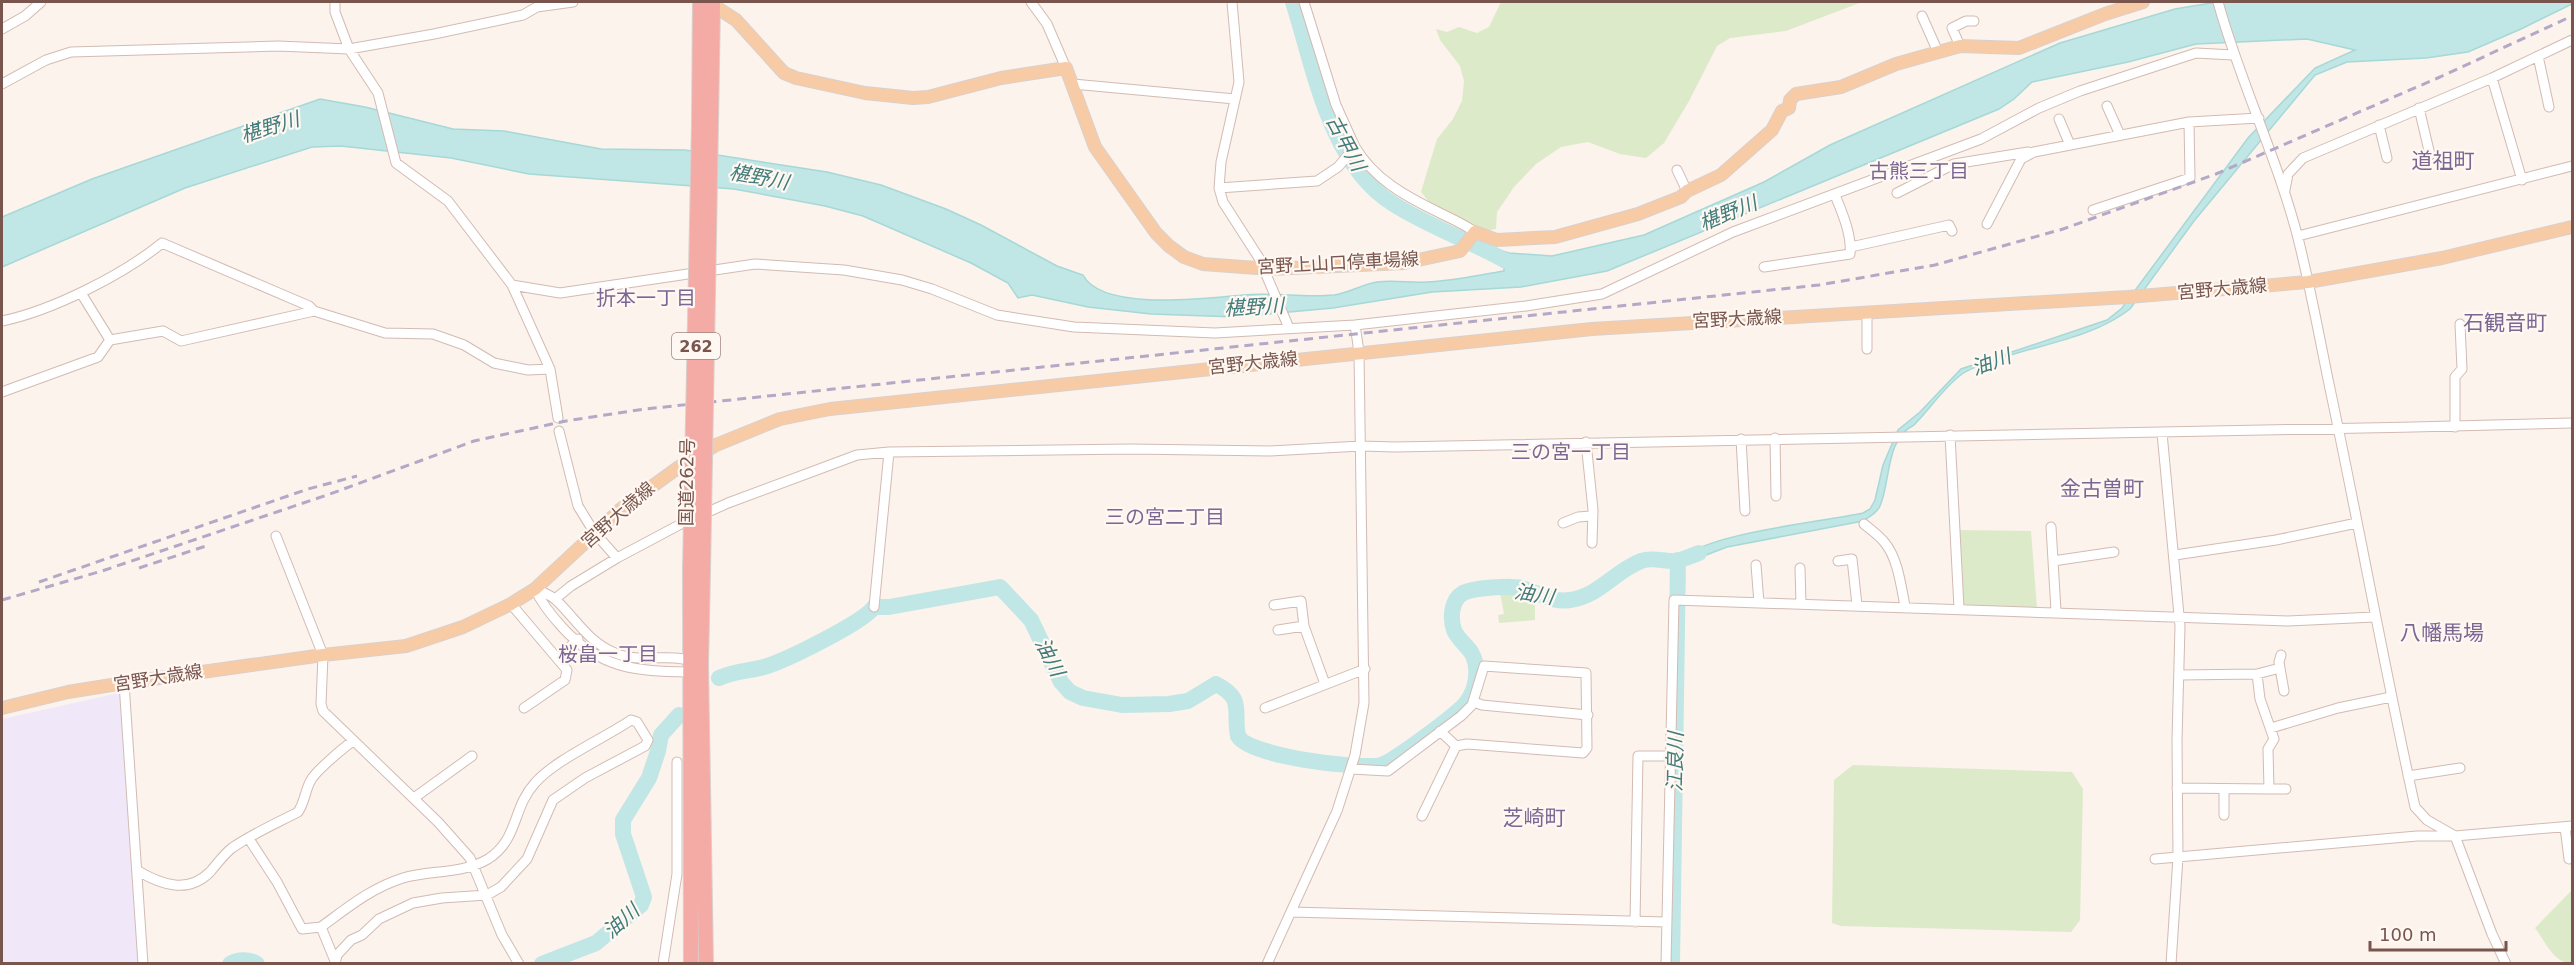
<svg xmlns="http://www.w3.org/2000/svg" width="2574" height="965" viewBox="0 0 2574 965" font-family="'DejaVu Sans','Noto Sans JP',sans-serif">
<style>
.education{fill:#f0e8f9}
.green{fill:#ddeac9}
.water{fill:#c0e6e5;stroke:#a6d8d7;stroke-width:1.5}
.lines{fill:none;stroke-linecap:round;stroke-linejoin:round}
.river{stroke:#c0e6e5;stroke-width:16}
.minor-casing{stroke:#d2bbb3;stroke-width:11}
.major-casing{stroke:#d9d0cd;stroke-width:14}
.highway-casing{stroke:#d9d0cd;stroke-width:16}
.minor{stroke:#fff;stroke-width:9}
.major{stroke:#f8cba7;stroke-width:12}
.highway{stroke:#f4aba5;stroke-width:14}
.rail{stroke:#b4a8c7;stroke-width:3;stroke-dasharray:9 6;stroke-linecap:butt}
.highway-bridge-casing{stroke:#d9d0cd;stroke-width:16;stroke-linecap:butt}
.highway-bridge{stroke:#f4aba5;stroke-width:14}
.labels{text-anchor:middle;stroke-width:4.5;stroke-linejoin:round;paint-order:stroke}
.shield{fill:#fff8f2;stroke:#a0877f;stroke-width:1.5}
.shield-label{font-size:16px;font-weight:bold;fill:#78564e}
.street-label{font-size:18px;fill:#78564e;stroke:#fff8f2}
.water-label{font-size:20px;font-style:italic;fill:#427c7b;stroke:#fff8f2}
.neighbourhood-label{font-size:20px;fill:#7c6693;stroke:#fff8f2}
.quarter-label{font-size:21px;fill:#7c6693;stroke:#fff8f2}
</style>
<rect width="100%" height="100%" fill="#fcf3ec"/>
<!-- education -->
<path class="education" d="M123,692L139,963H2V719Z"/>
<!-- green -->
<path class="green" d="M1501,2H1862L1786,31L1730,38L1717,46L1689,101L1664,143L1646,158L1620,154L1588,142L1561,147L1536,164L1514,187L1497,212L1496,229L1486,231L1429,202L1421,192L1437,139L1453,119L1462,101L1464,81L1460,66L1440,40L1436,29L1447,32L1459,27L1477,33L1489,27Z
M1959,530L2031,531L2037,608L1961,605Z
M1500,593L1517,594L1535,602V620L1499,623L1498,615L1504,614Z
M1853,765L2072,772L2083,789L2080,920L2071,932L1841,926L1832,923L1834,780Z
M2572,890V963C2554,964 2545,941 2535,928Z"/>
<!-- water -->
<path class="water" d="M2217,2H2572V4L2521,29L2468,52L2426,58L2347,62L2315,75L2194,221L2130,309C2093,338 2040,344 1996,360C1985,364 1972,367 1962,374C1944,387 1930,409 1914,425C1885,439 1891,481 1880,506C1877,513 1869,517 1863,521L1727,547L1688,562L1678,560C1711,532 1817,523 1863,513L1870,509L1875,500L1883,465L1898,430L1920,412L1961,369L2107,320L2122,308L2248,138L2315,68L2355,50L2307,39L2196,44L2128,62L2032,82L2014,99L1999,109L1607,271L1521,287L1432,292L1333,308L1236,317L1151,314L1088,307L1032,295L1018,298L1008,283L971,263L863,216L825,206L734,189L529,174L451,158L341,146L312,147L185,188L2,267V217L92,179L320,99L365,107L453,129L504,131L601,149L685,150L827,172L881,185L946,209L981,225L1057,266L1083,275C1102,312 1208,298 1243,295C1273,292 1303,298 1334,295C1349,293 1363,284 1377,282C1394,280 1411,283 1427,282C1453,281 1479,275 1504,271V263L1489,255L1484,245L1509,253L1552,256L1644,235L1764,182L1830,145L2060,43L2175,9Z"/>
<g class="lines">
<!-- river -->
<path class="river" d="M1293,2C1314,67 1329,163 1392,203C1427,226 1469,240 1506,261
M719,678C734,671 749,671 764,667C785,661 864,622 874,607H889L1000,587L1031,620L1061,682L1070,692L1083,698L1122,705L1169,704L1188,701L1216,684C1245,699 1233,710 1238,736C1248,756 1358,770 1381,765C1393,762 1457,714 1466,703C1477,689 1480,667 1471,652C1466,645 1457,638 1454,630C1450,618 1451,600 1463,593C1473,588 1510,585 1521,588C1538,592 1552,603 1570,600C1599,596 1615,571 1641,561C1652,557 1662,561 1673,561C1681,561 1691,556 1699,553
M230,964C238,959 249,959 257,964
M542,964L596,943L641,905L644,897L623,834V820L649,778L658,751L661,735L679,715
M1672,964L1678,560"/>
<defs>
<path id="minor" d="M335,2V12L349,49L378,93L396,163L448,201L512,285L550,369L558,418
M1031,2L1047,24L1066,68
M1232,2L1239,82L1221,162L1219,188L1223,202L1259,258L1289,328
M1304,2L1336,105L1355,147
M2218,2C2240,82 2277,157 2298,238C2310,286 2319,335 2329,384C2359,525 2384,666 2415,807L2427,820L2455,836L2492,934L2506,964
M1922,16L1938,52
M2,29L25,16L41,2
M1960,46L1952,28L1966,21H1974
M2538,56L2549,107
M2492,78L2522,180
M2,84L46,60L71,52L278,46L349,49L434,34L523,15L537,7L573,2
M1073,84L1235,99
M2107,106L2120,135
M2419,108L2430,155
M2059,119L2070,145
M2379,125L2387,158
M1677,170L1687,191
M1219,188L1317,181L1338,167L1355,147C1374,179 1405,196 1438,212C1450,218 1464,224 1475,232
M2285,190L2288,174L2303,158L2492,78L2572,40
M1897,193L1954,164L2028,152
M2093,210L2190,178L2189,122
M1987,224L2021,159L2034,152L2189,122L2259,118
M2298,236L2572,166
M1851,247L1949,225L1952,231
M1764,267L1850,254C1852,235 1842,212 1835,195
M512,285L560,293L755,264L844,270L902,280L932,289L997,315L1074,327L1215,333L1355,325L1359,352L1364,703L1355,755L1337,811L1267,964
M81,293L110,340
M314,311L385,333L433,334L464,345L494,363L528,370L550,369
M1867,312V349
M2,321C51,311 123,275 162,243L309,306L314,311L181,341L163,331L110,340L98,357L2,392
M1355,325L1526,306L1602,294L1733,232L1981,139L2039,108L2080,91L2196,53L2233,55
M2455,427V377L2462,369L2460,324
M559,431L578,506L594,532L617,558L679,525L728,503L857,455L889,452L1131,449L1270,451L1361,446L1395,447C1788,436 2180,434 2572,423
M2162,433L2180,626L2177,740L2178,857L2171,964
M1950,435L1959,608
M1775,438L1776,496
M1741,439L1745,511
M1586,442L1593,510L1592,543
M1563,523L1578,517L1591,516
M1864,524C1871,530 1880,536 1885,543C1898,559 1901,586 1905,606
M2051,527L2056,611
M276,536L323,655L321,704L323,711L438,822L470,858L502,935L519,964
M2175,555L2276,540L2357,523
M1838,561L1852,559L1857,605
M2053,561L2114,552
M1756,565L1759,603
M1800,568L1801,603
M535,589C542,604 551,615 562,627C600,669 635,671 689,672L694,669
M535,589C542,592 551,595 556,600C576,619 588,642 615,653C640,664 669,652 694,662
M555,599L571,586L617,558
M511,604L567,670L565,680L524,708
M1274,605L1301,601L1304,626L1325,684
M874,607L889,452
M1278,630L1304,626
M558,659L578,639
M2280,668L2279,662L2281,655
M2179,675L2257,674L2280,668L2284,691
M124,683L143,964
M1474,702L1482,705L1588,715
M1265,708L1365,669
M2271,728L2338,708L2391,697
M1351,769L1388,771L1461,716L1472,705L1484,666L1586,673L1587,748L1583,753L1467,744L1456,746L1440,731
M2408,776L2460,768
M2177,788L2269,789L2268,749L2274,739L2260,699L2257,674
M2269,789H2286
M414,798L472,756
M2224,815V789
M1422,816L1456,746
M2565,827L2569,859
M249,839L277,882L302,929L321,927
M2155,859L2417,836H2455L2572,826
M138,871C162,885 188,894 210,872C217,864 224,854 232,848C252,834 277,823 298,812C305,802 305,790 311,780C316,771 343,748 353,741
M1291,912L1666,922
M1635,922L1638,756H1671
M335,964L337,955L351,940L362,935L379,919L413,903L442,898L487,895L501,887L527,859L553,800L585,778L645,746L648,740L637,722L631,720C603,739 555,760 535,783C512,808 519,839 488,859C463,874 430,870 403,878C371,888 347,908 321,927L335,961
M663,964L677,874V762
M1666,964L1674,600L2288,621L2375,617"/>
<path id="major" d="M708,2L736,20L784,73L796,78L865,93L913,98L928,97L1001,78L1066,68L1095,147L1156,233L1169,246L1184,257L1203,264L1270,269L1404,263L1460,251L1475,232L1497,240L1555,237L1638,214L1681,197L1687,191L1721,175L1772,130L1782,111L1789,108L1790,100L1796,94L1841,87L1896,64L1960,46L2019,48L2105,14L2143,2
M2,708L68,692L124,683L323,655L406,646L463,627L511,604L535,589L621,509L679,467L716,445L780,419L830,409L1592,329L2128,297L2308,282L2442,258L2572,227"/>
<path id="highway" d="M699,123L700,2
M711,124L713,2
M690,569L691,964
M703,570L701,665L706,964"/>
</defs>
<!-- minor casing -->
<use href="#minor" class="minor-casing"/>
<!-- major casing -->
<use href="#major" class="major-casing"/>
<!-- highway casing -->
<use href="#highway" class="highway-casing"/>
<!-- minor -->
<use href="#minor" class="minor"/>
<!-- major -->
<use href="#major" class="major"/>
<!-- highway -->
<use href="#highway" class="highway"/>
<!-- rail -->
<path class="rail" d="M139,568L206,546
M39,582L308,489L357,476
M2,600L102,571L330,494L474,441L566,421L645,409L1819,285L1935,265L2063,229L2216,174L2440,77L2572,16"/>
<defs>
<path id="highway-bridge" d="M690,569L699,123
M703,570L711,124"/>
</defs>
<!-- highway-bridge casing -->
<use href="#highway-bridge" class="highway-bridge-casing"/>
<!-- highway-bridge -->
<use href="#highway-bridge" class="highway-bridge"/>
</g>
<g class="labels">
<!-- shield labels -->
<rect class="shield" x="672" y="333" width="48" height="26" rx="4.5"/>
<g class="shield-label">
<text x="696" y="352">262</text>
</g>
<!-- street labels -->
<g class="street-label">
<text transform="translate(1338 263) rotate(-3)" y="6">宮野上山口停車場線</text>
<text transform="translate(2222 289) rotate(-5)" y="6">宮野大歳線</text>
<text transform="translate(1737 319) rotate(-3)" y="6">宮野大歳線</text>
<text transform="translate(1253 363) rotate(-6)" y="6">宮野大歳線</text>
<text transform="translate(687 482) rotate(-89)" y="6">国道262号</text>
<text transform="translate(618 515) rotate(-41)" y="6">宮野大歳線</text>
<text transform="translate(158 678) rotate(-9)" y="6">宮野大歳線</text>
</g>
<!-- water labels -->
<g class="water-label">
<text transform="translate(270 127) rotate(-17)" y="7">椹野川</text>
<text transform="translate(1346 143) rotate(62)" y="7">古甲川</text>
<text transform="translate(759 177) rotate(11)" y="7">椹野川</text>
<text transform="translate(1728 213) rotate(-22)" y="7">椹野川</text>
<text transform="translate(1254 307) rotate(-3)" y="7">椹野川</text>
<text transform="translate(1991 362) rotate(-20)" y="7">油川</text>
<text transform="translate(1534 594) rotate(9)" y="7">油川</text>
<text transform="translate(1050 657) rotate(63)" y="7">油川</text>
<text transform="translate(1675 762) rotate(-89)" y="7">江良川</text>
<text transform="translate(621 921) rotate(-42)" y="7">油川</text>
</g>
<!-- neighbourhood labels -->
<g class="neighbourhood-label">
<text x="1919" y="178">古熊三丁目</text>
<text x="646" y="305">折本一丁目</text>
<text x="1571" y="459">三の宮一丁目</text>
<text x="1165" y="524">三の宮二丁目</text>
<text x="608" y="661">桜畠一丁目</text>
</g>
<!-- quarter labels -->
<g class="quarter-label">
<text x="2443" y="168">道祖町</text>
<text x="2505" y="330">石観音町</text>
<text x="2102" y="496">金古曽町</text>
<text x="2442" y="640">八幡馬場</text>
<text x="1534" y="825">芝崎町</text>
</g>
</g>
<!-- border -->
<rect width="2574" height="965" fill="none" stroke="#78564e" stroke-width="6"/>
<!-- scale -->
<path d="M2370 941v9h136v-9" fill="none" stroke="#78564e" stroke-width="3"/>
<text x="2379" y="941" font-size="18" fill="#78564e" stroke="#fff8f2" stroke-width="4.5" paint-order="stroke">100 m</text>
</svg>
